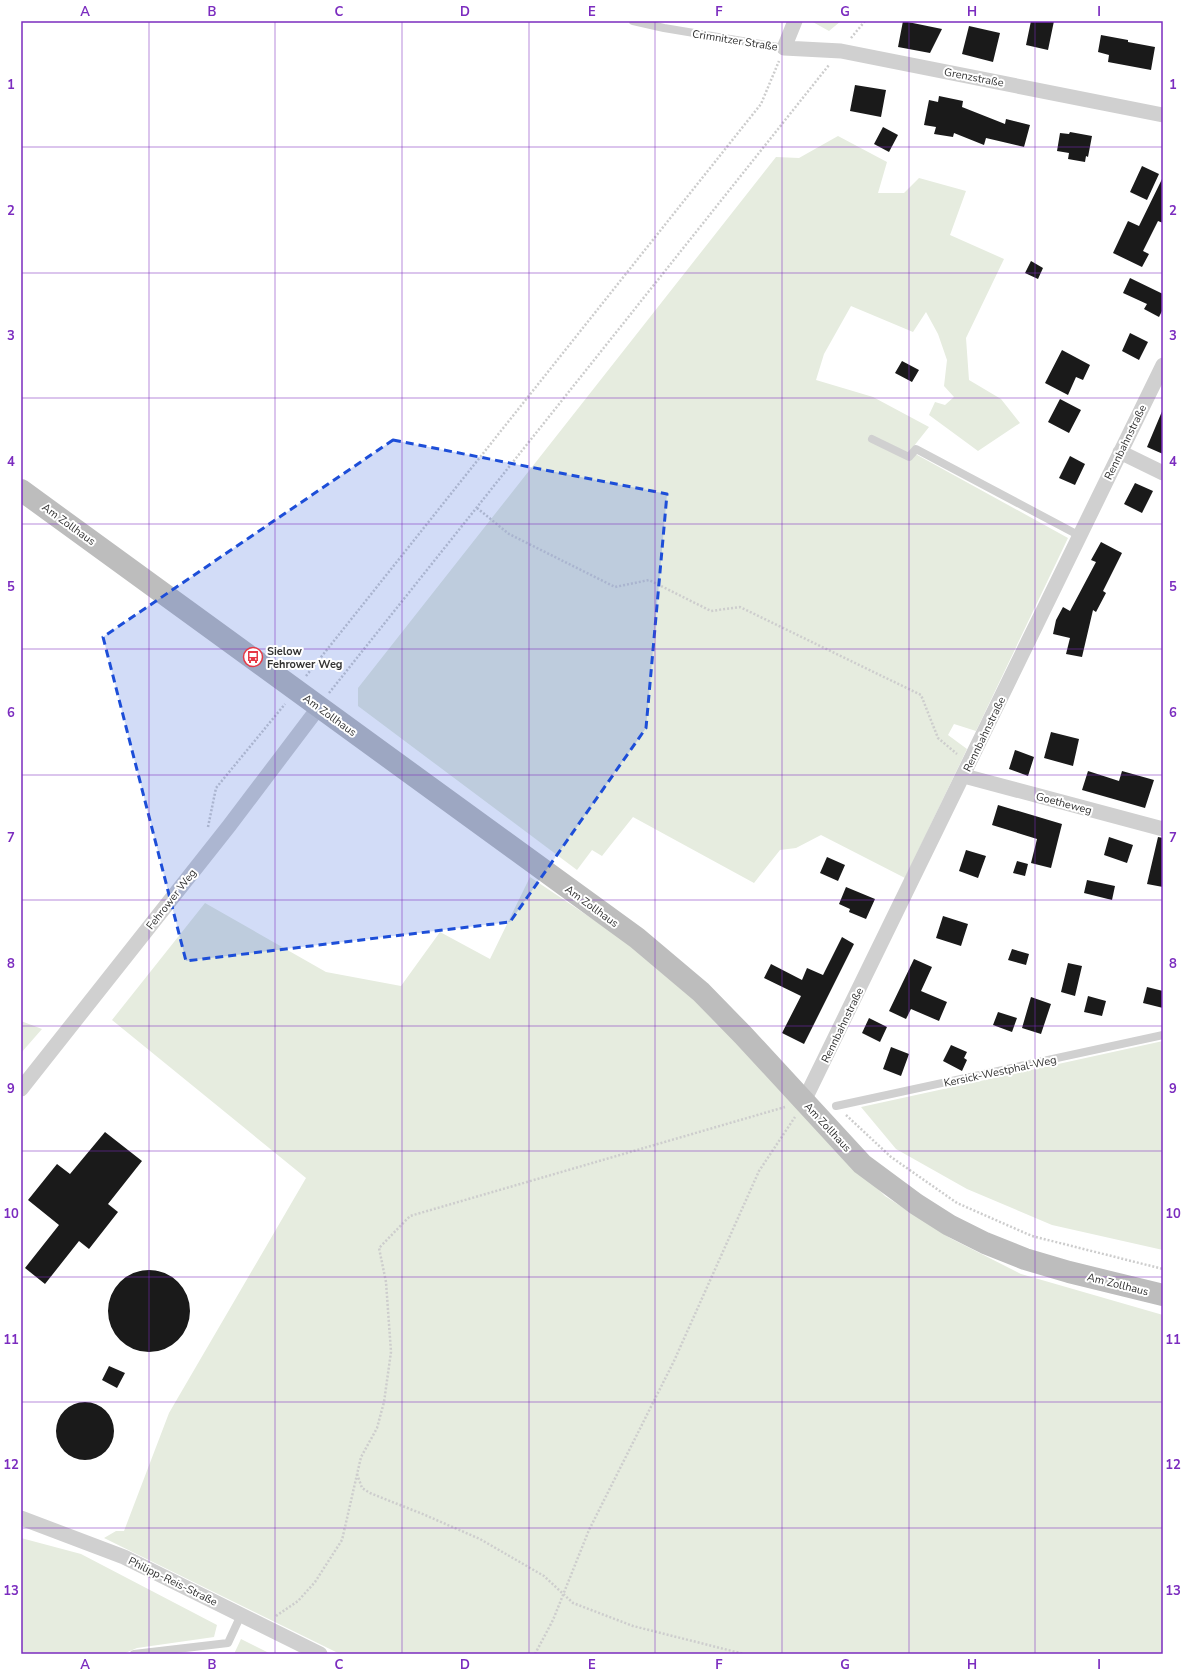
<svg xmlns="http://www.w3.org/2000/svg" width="1184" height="1675" viewBox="0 0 1184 1675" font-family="'Nunito Sans',sans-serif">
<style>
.green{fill:#e6ecdf}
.building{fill:#1a1a1a}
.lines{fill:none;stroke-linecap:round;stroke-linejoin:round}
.path{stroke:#cdcdcd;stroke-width:2.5;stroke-dasharray:2 2;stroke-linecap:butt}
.lane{stroke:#d0d0d0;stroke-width:8}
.street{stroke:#d0d0d0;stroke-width:15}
.secondary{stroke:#bdbdbd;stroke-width:22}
.marked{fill:#1d4ed8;fill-opacity:0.2;stroke:#1d4ed8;stroke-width:3;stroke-dasharray:8 5;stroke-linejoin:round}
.grid{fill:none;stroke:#7b2cbf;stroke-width:1;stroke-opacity:0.55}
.labels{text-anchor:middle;stroke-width:4;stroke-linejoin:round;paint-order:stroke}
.street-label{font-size:11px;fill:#333;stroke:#fff}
.poi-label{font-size:11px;font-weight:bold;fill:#333;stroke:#fff;text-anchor:start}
.neatline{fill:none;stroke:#7b2cbf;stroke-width:1.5}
.grid-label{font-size:13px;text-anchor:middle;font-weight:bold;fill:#7b2cbf}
</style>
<rect width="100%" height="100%" fill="#fff"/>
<!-- green -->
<path class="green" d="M811,21H841L829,31Z
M838,136L887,162L878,193H904L919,178L966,191L950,235L1004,259L966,338L969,380L1001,399L1020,423L978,451L929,415L935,402L945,405L954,397L944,386L947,360L938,334L926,312L913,332L851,306L824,354L816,380L873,397L929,427L910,451L1068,538L976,731L954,724L948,735L967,749L905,878L821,835L796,848L780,850L754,883L633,817L602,856L592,850L577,870L358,706V688L776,157L799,158Z
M530,877L643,953L723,1026L795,1105L885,1196L950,1238L1021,1274L1163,1315V1654H340L104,1538L116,1531H124L169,1413L306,1178L112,1020L205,903L326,972L401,986L440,932L490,959Z
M21,1021L42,1029L21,1053Z
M1163,1041V1250L1052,1225L967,1189L896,1149L861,1107Z
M21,1538L81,1554L217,1625L214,1637L137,1648L123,1654H21Z
M241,1639L271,1654H234Z"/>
<!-- building -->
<path class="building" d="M903,21L942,29L930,53L898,47Z
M1031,21H1054L1048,50L1026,45Z
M969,26L1000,33L993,62L962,54Z
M1101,35L1128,40V42L1155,47L1151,70L1108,62L1109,55L1098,52Z
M855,85L886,90L881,117L850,111Z
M939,96L963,101L962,107L1005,124L1006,119L1030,125L1024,147L986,138L984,145L954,133L953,137L934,134L936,127L924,125L929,100L938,102Z
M883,127L898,135L889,152L874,144Z
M1070,132L1092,136L1088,157L1086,156L1085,162L1068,159L1069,153L1057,151L1060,133L1069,134Z
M1142,166L1159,174L1147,200L1130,192Z
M1163,177V223L1158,221L1143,251L1149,254L1142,267L1113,253L1128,221L1139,226Z
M1031,261L1043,268L1038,279L1025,273Z
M1130,278L1163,294V309L1159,317L1144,309L1147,304L1123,293Z
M1130,333L1148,342L1139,360L1122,351Z
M1062,350L1090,365L1083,380L1076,377L1068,395L1045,383Z
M902,361L919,370L912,382L895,373Z
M1060,399L1081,410L1069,433L1048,422Z
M1163,409V454L1147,447Z
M1070,456L1085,464L1075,485L1059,478Z
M1135,483L1153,491L1142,513L1124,504Z
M1101,542L1122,553L1103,591L1106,593L1096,612L1093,610L1082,657L1066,654L1070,638L1053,634L1056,620L1063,607L1070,611L1096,562L1091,560Z
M1051,732L1079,739L1073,766L1044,758Z
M1015,750L1034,757L1028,776L1009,769Z
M1088,771L1119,781L1122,771L1154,780L1145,808L1082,790Z
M998,805L1062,824L1051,868L1031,863L1037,839L992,825Z
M1109,837L1133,845L1127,863L1104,855Z
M1158,837L1163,838V887L1147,884Z
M966,850L986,856L978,878L959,871Z
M827,857L845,865L838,881L820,873Z
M1017,861L1028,864L1025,876L1013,873Z
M1087,880L1115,886L1112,900L1084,893Z
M846,887L875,899L866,919L849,912L850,909L839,904Z
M943,916L968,924L961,946L936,938Z
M842,937L854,944L804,1044L782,1033L801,996L764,978L771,964L802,980L807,968L823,975Z
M1012,949L1029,954L1026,965L1008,960Z
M914,959L932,967L921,991L947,1002L939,1021L911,1009L906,1019L889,1011Z
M1068,963L1082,966L1075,996L1061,992Z
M1147,987L1163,991V1008L1143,1003Z
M1088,996L1106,1001L1102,1016L1084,1012Z
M1031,997L1051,1004L1041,1034L1022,1028Z
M998,1012L1017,1018L1012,1032L993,1025Z
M869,1018L887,1027L880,1042L862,1033Z
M951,1045L967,1052L964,1058L967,1060L962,1071L943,1061Z
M891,1047L909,1054L901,1076L883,1069Z
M105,1132L142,1161L108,1204L118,1212L89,1249L79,1241L45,1284L25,1268L59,1225L28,1200L57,1164L70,1174Z
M108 1311a41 41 0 1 1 82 0a41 41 0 1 1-82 0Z
M109,1366L125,1373L117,1388L102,1380Z
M56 1431a29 29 0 1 1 58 0a29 29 0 1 1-58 0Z"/>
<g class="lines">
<!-- path -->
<path class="path" d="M851,38L865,21
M477,508L509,534L615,587L649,580L711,611L740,607L921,695L938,738L957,754
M306,676L761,104L779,61
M329,693L829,65
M208,827L216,788L285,704
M846,1115L891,1157L957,1203L1032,1236L1163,1269
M357,1474L362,1488L370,1493L425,1515L480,1539L544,1576L573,1603L633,1626L744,1654
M276,1616L298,1601L315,1582L342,1540L361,1457L377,1428L384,1402L391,1352L386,1282L379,1248L410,1216L785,1107
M535,1654L553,1620L589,1530L674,1361L759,1171L795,1117"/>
<!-- lane -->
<path class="lane" d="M633,21L664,28L784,48
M872,439L909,457L916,449L1080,536
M836,1106L1163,1035
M134,1654L228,1643L241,1615"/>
<!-- street -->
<path class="street" d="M795,21L784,48L841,51L1163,115
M1120,452L1163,473
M964,776L1163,829
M21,1089L229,826L319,707
M804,1101L1163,365
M21,1518L124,1557L320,1654"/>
<!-- secondary -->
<path class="secondary" d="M21,490L637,938L701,992L743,1035L862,1164L916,1204L949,1225L985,1243L1025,1259L1069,1272L1163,1295"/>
</g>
<!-- marked area -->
<path class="marked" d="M393,440L667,494L646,728L510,922L186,961L103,637Z"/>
<!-- grid -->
<path class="grid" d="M149,21V1654M275,21V1654M402,21V1654M529,21V1654M655,21V1654M782,21V1654M909,21V1654M1035,21V1654M21,147H1163M21,273H1163M21,398H1163M21,524H1163M21,649H1163M21,775H1163M21,900H1163M21,1026H1163M21,1151H1163M21,1277H1163M21,1402H1163M21,1528H1163"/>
<!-- icons -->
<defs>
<symbol id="bus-ring" viewBox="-11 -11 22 22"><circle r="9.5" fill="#fff" stroke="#e63946" stroke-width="1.5"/><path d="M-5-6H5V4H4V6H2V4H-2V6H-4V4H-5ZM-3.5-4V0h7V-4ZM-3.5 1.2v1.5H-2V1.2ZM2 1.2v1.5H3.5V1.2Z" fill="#e63946"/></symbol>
</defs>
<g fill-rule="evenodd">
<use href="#bus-ring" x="242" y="646" width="22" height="22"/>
</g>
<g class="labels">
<!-- street labels -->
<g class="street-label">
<text transform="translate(735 40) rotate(9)" y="4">Crimnitzer Straße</text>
<text transform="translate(974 77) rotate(11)" y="4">Grenzstraße</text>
<text transform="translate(1125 442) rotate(-64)" y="4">Rennbahnstraße</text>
<text transform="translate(69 524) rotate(36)" y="4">Am Zollhaus</text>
<text transform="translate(330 715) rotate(36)" y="4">Am Zollhaus</text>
<text transform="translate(984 734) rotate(-64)" y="4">Rennbahnstraße</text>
<text transform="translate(1064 803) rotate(15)" y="4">Goetheweg</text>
<text transform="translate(171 899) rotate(-52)" y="4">Fehrower Weg</text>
<text transform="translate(592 906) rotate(36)" y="4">Am Zollhaus</text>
<text transform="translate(842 1025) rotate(-64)" y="4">Rennbahnstraße</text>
<text transform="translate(1000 1071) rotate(-12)" y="4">Kersick-Westphal-Weg</text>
<text transform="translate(828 1127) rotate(47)" y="4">Am Zollhaus</text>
<text transform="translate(1118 1284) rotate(14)" y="4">Am Zollhaus</text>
<text transform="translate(173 1581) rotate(26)" y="4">Philipp-Reis-Straße</text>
</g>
<!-- poi labels -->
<g class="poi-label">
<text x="267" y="655">Sielow<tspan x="267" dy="13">Fehrower Weg</tspan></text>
</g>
</g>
<!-- border -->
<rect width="1184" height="1675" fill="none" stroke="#ffffff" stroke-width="44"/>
<rect x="22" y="22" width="1140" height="1631" class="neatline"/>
<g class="grid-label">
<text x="85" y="16">A</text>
<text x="212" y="16">B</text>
<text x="339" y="16">C</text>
<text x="465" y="16">D</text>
<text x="592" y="16">E</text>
<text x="719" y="16">F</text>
<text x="845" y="16">G</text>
<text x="972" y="16">H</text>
<text x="1099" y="16">I</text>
<text x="11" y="89">1</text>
<text x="1173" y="89">1</text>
<text x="11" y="215">2</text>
<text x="1173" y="215">2</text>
<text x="11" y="340">3</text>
<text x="1173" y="340">3</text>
<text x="11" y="466">4</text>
<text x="1173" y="466">4</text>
<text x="11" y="591">5</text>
<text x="1173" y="591">5</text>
<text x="11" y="717">6</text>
<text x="1173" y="717">6</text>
<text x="11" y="842">7</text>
<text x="1173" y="842">7</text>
<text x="11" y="968">8</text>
<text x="1173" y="968">8</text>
<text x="11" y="1093">9</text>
<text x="1173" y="1093">9</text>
<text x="11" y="1218">10</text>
<text x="1173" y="1218">10</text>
<text x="11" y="1344">11</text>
<text x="1173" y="1344">11</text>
<text x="11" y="1469">12</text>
<text x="1173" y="1469">12</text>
<text x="11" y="1595">13</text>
<text x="1173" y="1595">13</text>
<text x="85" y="1669">A</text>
<text x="212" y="1669">B</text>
<text x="339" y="1669">C</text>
<text x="465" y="1669">D</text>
<text x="592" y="1669">E</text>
<text x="719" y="1669">F</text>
<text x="845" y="1669">G</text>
<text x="972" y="1669">H</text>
<text x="1099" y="1669">I</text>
</g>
</svg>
